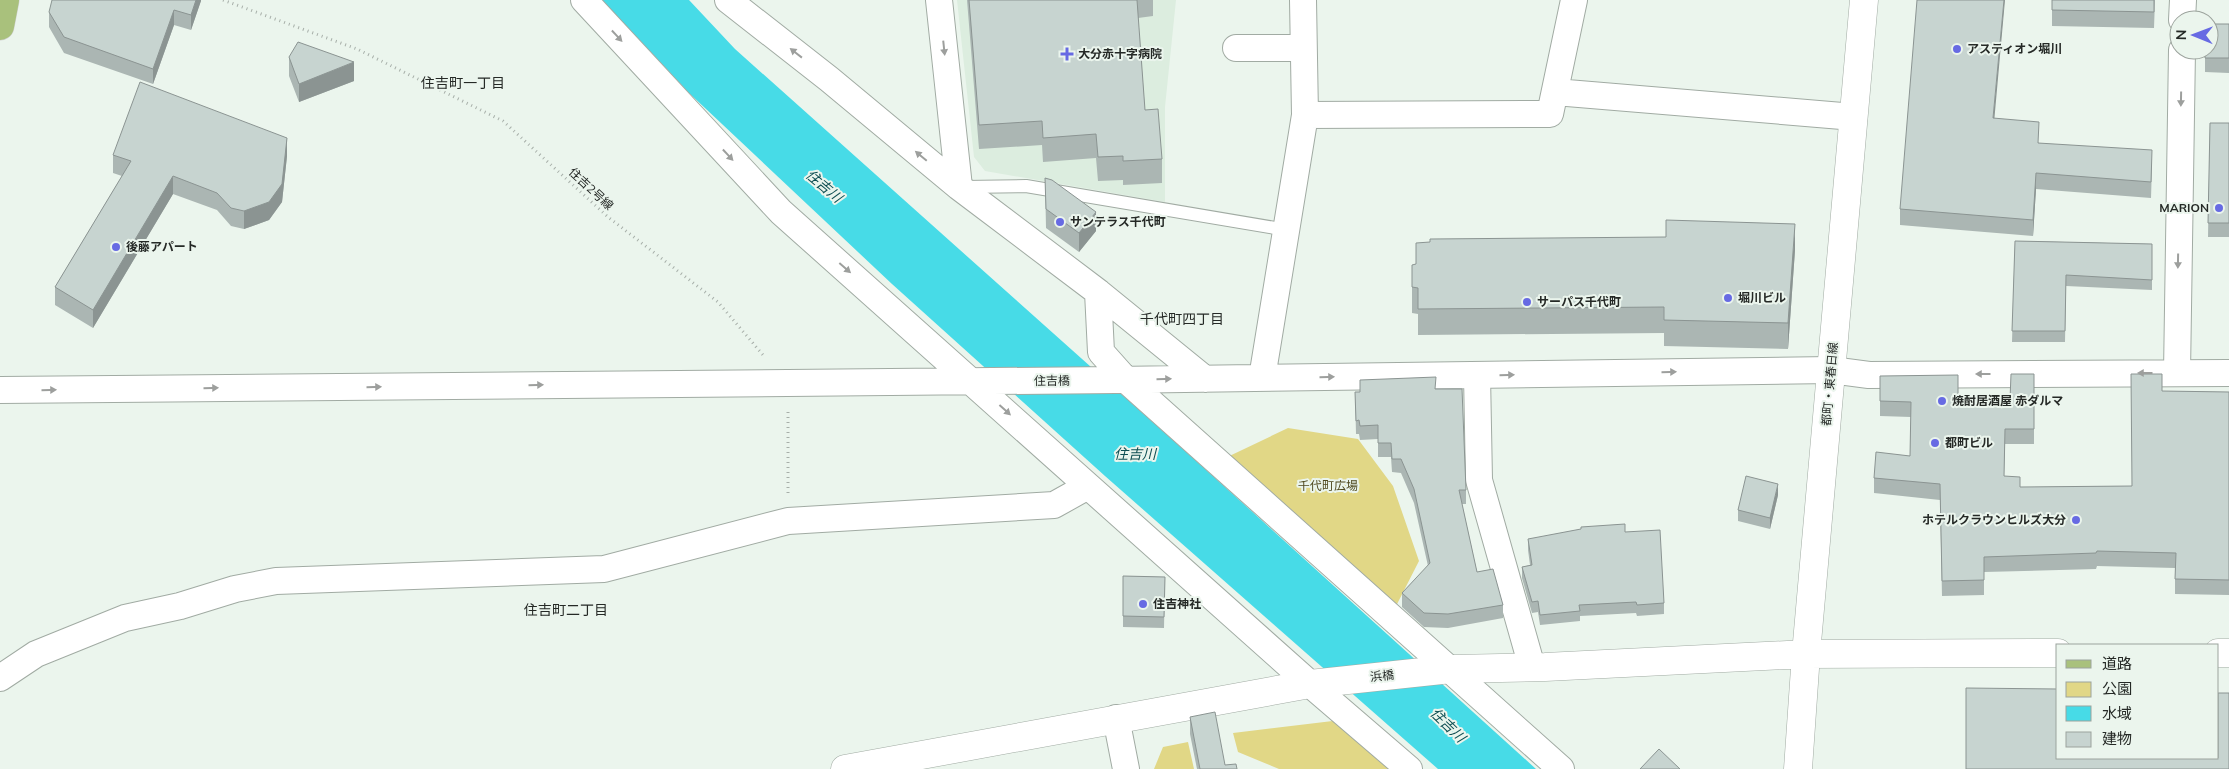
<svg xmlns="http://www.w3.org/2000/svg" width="2229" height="769" viewBox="0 0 2229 769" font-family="Mulish,'Noto Sans JP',sans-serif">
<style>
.built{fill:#dceddf}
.green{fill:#e1d786}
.water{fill:#47dbe7}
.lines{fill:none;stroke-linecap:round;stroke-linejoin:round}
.lane-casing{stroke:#a1aba3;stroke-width:14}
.street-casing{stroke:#a1aba3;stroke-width:28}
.secondary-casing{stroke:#a1aba3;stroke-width:29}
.primary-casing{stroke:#cfd0cf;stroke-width:29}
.path{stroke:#a7afa9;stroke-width:3;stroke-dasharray:1 4;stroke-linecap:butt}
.lane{stroke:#fff;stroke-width:12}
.street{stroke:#fff;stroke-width:26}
.secondary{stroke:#fff;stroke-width:28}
.primary{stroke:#a9c17c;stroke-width:28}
.wall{fill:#abb6b3}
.shaded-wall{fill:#8b9492}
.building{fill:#c7d4d0;stroke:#8b9492}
.oneway{fill:#9d9f9d}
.poi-dot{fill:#676ae3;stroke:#ebf5ed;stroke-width:2}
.labels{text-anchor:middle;stroke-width:4;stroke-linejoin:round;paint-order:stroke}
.poi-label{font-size:12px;font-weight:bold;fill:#252926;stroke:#ebf5ed;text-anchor:start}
.street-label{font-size:12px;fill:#252926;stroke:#ebf5ed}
.park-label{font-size:12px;fill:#4f491f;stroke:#ebf5ed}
.neighbourhood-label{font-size:14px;fill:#252926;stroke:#ebf5ed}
.water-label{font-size:14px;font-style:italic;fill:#0d4e52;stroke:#ebf5ed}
</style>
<rect width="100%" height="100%" fill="#ebf5ed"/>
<!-- built -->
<path class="built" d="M957,0H1176L1165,107V202L985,171L974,157Z"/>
<!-- green -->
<path class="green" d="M1288,428L1358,439L1393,486L1419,561L1394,610L1221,460Z
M1341,720L1397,769H1279L1238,752L1233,733Z
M1188,742L1194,769H1154L1163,747Z"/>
<!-- water -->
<path class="water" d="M602,0H689L735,49L1194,459L1536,769H1438L1105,476L892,284L689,93Z"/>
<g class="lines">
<defs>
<path id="lane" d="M964,187L1026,186L1287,230"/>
<path id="street" d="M584,0L781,212L1310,684L1409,769
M728,0L829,79L959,187L1098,292L1205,379
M939,0L959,187
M2182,20L2183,0
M1236,48H1303
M1555,92L1854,117
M1305,115L1550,114L1574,0
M1098,292L1101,352L1126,380L1561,769
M2177,373L2182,50
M1477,375L1479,480L1532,667
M1262,378L1305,115L1303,0
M0,390L1115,380L1831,370L1869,375L2229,373
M0,678L36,654L125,618L180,606L235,589L276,581L604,569L788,521L1054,505L1088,486
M1116,718L1126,769"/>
<path id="secondary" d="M2218,653H2229
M845,769L1310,684L1451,669L1545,667L1806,654L2058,653
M1798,769L1806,654L1864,0"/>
<path id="primary" d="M0,26L5,0"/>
</defs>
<!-- lane casing -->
<use href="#lane" class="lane-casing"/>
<!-- street casing -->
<use href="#street" class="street-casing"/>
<!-- secondary casing -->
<use href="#secondary" class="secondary-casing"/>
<!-- primary casing -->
<use href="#primary" class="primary-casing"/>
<!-- path -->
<path class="path" d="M223,0L357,49L503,121L608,217L718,302L763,355
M788,493V412"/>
<!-- lane -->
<use href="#lane" class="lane"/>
<!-- street -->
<use href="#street" class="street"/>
<!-- secondary -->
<use href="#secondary" class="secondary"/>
<!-- primary -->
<use href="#primary" class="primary"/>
</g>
<!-- wall -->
<path class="wall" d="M201,0L191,30L174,25L153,84L64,53L49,27V12Z
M967,0H1153V16L1138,18L1145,110L1162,159V183L1123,185V180L1098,181L1096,158L1043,162L1042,145L979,149Z
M2052,0H2155L2154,28L2052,26Z
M2229,24V73L2205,72V50Z
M289,57L354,81L299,102L289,76Z
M1994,118L2039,143L2152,166L2151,198L2036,189L2033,236L1900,225V209Z
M2210,123H2229V237H2208Z
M113,155L287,156L282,202L269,220L244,229L231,226L217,210L173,194L93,328L55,305V287L122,176L113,173Z
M1045,178L1096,231L1079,252L1046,228Z
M2015,241L2152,244V290L2066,286L2065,342H2012Z
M1795,250L1788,349L1664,346V333L1418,335V314L1412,313V265Z
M2034,374V444H2005L2004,476L2020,487L2132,486L2162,391L2229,392V595L2175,594V568L2097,566L2096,569L1984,572V595L1942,596L1940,500L1874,493V478L1910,456L1911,417L1880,416V376L1958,399L2010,400Z
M1436,389L1466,490V504H1462L1477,572L1503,605V618L1448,628L1424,627L1402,607V593L1428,566L1414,503L1401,473L1392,472L1391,457H1378V439L1360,440L1359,434H1356L1355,392Z
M1778,495L1770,529L1738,521V510Z
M1625,532L1664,603V614L1637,616L1636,613L1580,616V621L1540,625L1538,612L1532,613L1522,578V567L1530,565L1528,550V539Z
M1123,576L1165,577L1164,628L1123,627Z
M1190,717L1225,765L1237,769H1197L1190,734Z"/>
<!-- shaded-wall -->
<path class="shaded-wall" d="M196,0H201V1L191,30V15Z
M2004,0H2005L1993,134V118Z
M174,10V25L153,84V69Z
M354,62V81L299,102V84Z
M287,138V156L282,202L269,220L244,229V211Z
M2036,173V189L2033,236V220Z
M173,176V194L93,328V310Z
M1096,212V231L1079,252V233Z
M1795,224V250L1788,349V323Z
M1778,484V495L1770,529V518Z"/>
<!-- building -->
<path class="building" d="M52,0H196L191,15L174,10L153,69L64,37L49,12Z
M969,0H1137L1145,110L1158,109L1162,159L1123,161V156L1098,157L1096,134L1043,138L1042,121L979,125Z
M1917,0H2004L1993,118L2039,122L2038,143L2152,150L2151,182L2036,173L2033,220L1900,209Z
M2052,0H2154V12L2052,10Z
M2209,24H2229V58H2205V50H2209Z
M298,42L354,62L299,84L289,57Z
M140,82L287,138L282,184L269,202L244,211L231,208L217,193L173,176L93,310L55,287L131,161L113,155Z
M2210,123H2229V223H2208Z
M1045,178L1052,180L1096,212L1079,233L1046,209Z
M1666,220L1795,224L1788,323L1664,320V307L1418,309V288L1412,287V265L1416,264V243L1430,242V239L1666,237Z
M2015,241L2152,244V280L2066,275L2065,331H2012Z
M2011,374H2034V429H2005L2004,476L2020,477V487L2132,486L2131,374H2162V391L2229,392V580L2175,579L2176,553L2097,551L2096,553L1984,557V580L1942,581L1940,484L1874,478L1876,452L1910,456L1911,402L1880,401V376L1958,375V399L2010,400Z
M1436,377L1435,389H1462L1466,490H1459L1477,572L1493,569L1503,605L1448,614L1424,613L1402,593L1430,563L1414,489L1401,459H1392L1391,443H1378V425L1360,426L1359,420L1356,421L1355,392H1360V380Z
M1746,476L1778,484L1770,518L1738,510Z
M1625,524V532L1660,530L1664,603L1637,605L1636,602L1579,605L1580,611L1540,615L1538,601L1532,602L1522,567L1532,565L1528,539L1581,529V527Z
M1123,576L1165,577L1164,617L1123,616Z
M1966,688L2058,689V758H2218V693H2229V769H1966Z
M1215,712L1225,765L1236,764L1237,769H1200L1190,717Z
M1659,749L1680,769H1640Z"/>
<!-- one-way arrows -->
<defs><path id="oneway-solid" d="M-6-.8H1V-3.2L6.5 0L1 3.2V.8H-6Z" transform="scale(1.25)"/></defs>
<g class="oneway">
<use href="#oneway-solid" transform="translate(617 36) rotate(47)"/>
<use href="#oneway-solid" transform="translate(944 48) rotate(84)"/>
<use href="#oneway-solid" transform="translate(796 53) rotate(-142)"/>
<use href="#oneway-solid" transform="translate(2181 99) rotate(91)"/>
<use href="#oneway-solid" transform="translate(728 155) rotate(47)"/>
<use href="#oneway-solid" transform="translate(921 156) rotate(-140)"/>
<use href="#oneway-solid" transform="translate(2178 261) rotate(91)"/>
<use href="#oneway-solid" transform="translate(845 268) rotate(41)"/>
<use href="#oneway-solid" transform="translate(1669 372) rotate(-1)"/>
<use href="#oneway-solid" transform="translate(2145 373) rotate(180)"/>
<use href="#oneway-solid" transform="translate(1983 374) rotate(180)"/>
<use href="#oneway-solid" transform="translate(1507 375) rotate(-1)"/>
<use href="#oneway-solid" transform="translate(1327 377) rotate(-1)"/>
<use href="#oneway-solid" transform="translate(1164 379) rotate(-1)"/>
<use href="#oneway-solid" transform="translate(536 385) rotate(-1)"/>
<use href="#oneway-solid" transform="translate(374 387) rotate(-1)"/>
<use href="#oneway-solid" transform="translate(211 388) rotate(-1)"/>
<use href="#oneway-solid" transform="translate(49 390) rotate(-1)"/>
<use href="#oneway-solid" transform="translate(1005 410) rotate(42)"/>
</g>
<!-- markers -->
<g class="poi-dot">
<circle cx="1957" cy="49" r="5"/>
<path d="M1064.5 46.5h5v5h5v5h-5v5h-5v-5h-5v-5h5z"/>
<circle cx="2219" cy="208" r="5"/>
<circle cx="1060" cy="222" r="5"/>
<circle cx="116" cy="247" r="5"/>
<circle cx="1728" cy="298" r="5"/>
<circle cx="1527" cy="302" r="5"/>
<circle cx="1942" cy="401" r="5"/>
<circle cx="1935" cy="443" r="5"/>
<circle cx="2076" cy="520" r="5"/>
<circle cx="1143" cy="604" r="5"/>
</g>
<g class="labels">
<!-- poi labels -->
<g class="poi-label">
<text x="1967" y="53">アスティオン堀川</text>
<text x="1078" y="58">大分赤十字病院</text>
<text x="2209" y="212" text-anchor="end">MARION</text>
<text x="1070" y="226">サンテラス千代町</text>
<text x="126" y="251">後藤アパート</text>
<text x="1738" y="302">堀川ビル</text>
<text x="1537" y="306">サーパス千代町</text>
<text x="1952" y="405">焼酎居酒屋 赤ダルマ</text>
<text x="1945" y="447">都町ビル</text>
<text x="2066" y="524" text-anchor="end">ホテルクラウンヒルズ大分</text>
<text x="1153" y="608">住吉神社</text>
</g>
<!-- street labels -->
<g class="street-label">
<text transform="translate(591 189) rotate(43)" y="4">住吉2号線</text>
<text transform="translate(1052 381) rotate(-1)" y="4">住吉橋</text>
<text transform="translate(1830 384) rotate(-85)" y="4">都町・東春日線</text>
<text transform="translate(1382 676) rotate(-6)" y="4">浜橋</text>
</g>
<!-- park labels -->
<g class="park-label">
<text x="1328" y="490">千代町広場</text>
</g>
<!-- neighbourhood labels -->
<g class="neighbourhood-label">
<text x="463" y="88">住吉町一丁目</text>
<text x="1182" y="324">千代町四丁目</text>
<text x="566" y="615">住吉町二丁目</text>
</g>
<!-- water labels -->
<g class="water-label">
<text transform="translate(824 186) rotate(40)" y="5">住吉川</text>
<text x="1135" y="459">住吉川</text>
<text transform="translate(1448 725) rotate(44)" y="5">住吉川</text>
</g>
</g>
<!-- legend -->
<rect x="2056" y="644" width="162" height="115" fill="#ebf5ed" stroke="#9ca39d"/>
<rect x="2066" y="660" width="25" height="8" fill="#a9c17c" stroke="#9ca39d"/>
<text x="2102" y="669" font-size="15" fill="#252926">道路</text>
<rect x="2066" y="682" width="25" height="15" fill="#e1d786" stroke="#9ca39d"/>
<text x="2102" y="694" font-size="15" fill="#252926">公園</text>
<rect x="2066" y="706" width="25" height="15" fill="#47dbe7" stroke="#9ca39d"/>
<text x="2102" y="719" font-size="15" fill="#252926">水域</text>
<rect x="2066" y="732" width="25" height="15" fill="#c7d4d0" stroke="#9ca39d"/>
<text x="2102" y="744" font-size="15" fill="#252926">建物</text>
<!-- north arrow -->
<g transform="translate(2194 35) rotate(271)"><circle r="24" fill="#ebf5ed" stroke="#9ca39d"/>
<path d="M0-4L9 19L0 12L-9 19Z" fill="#676ae3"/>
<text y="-8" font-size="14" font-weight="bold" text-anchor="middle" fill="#252926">N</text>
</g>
</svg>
